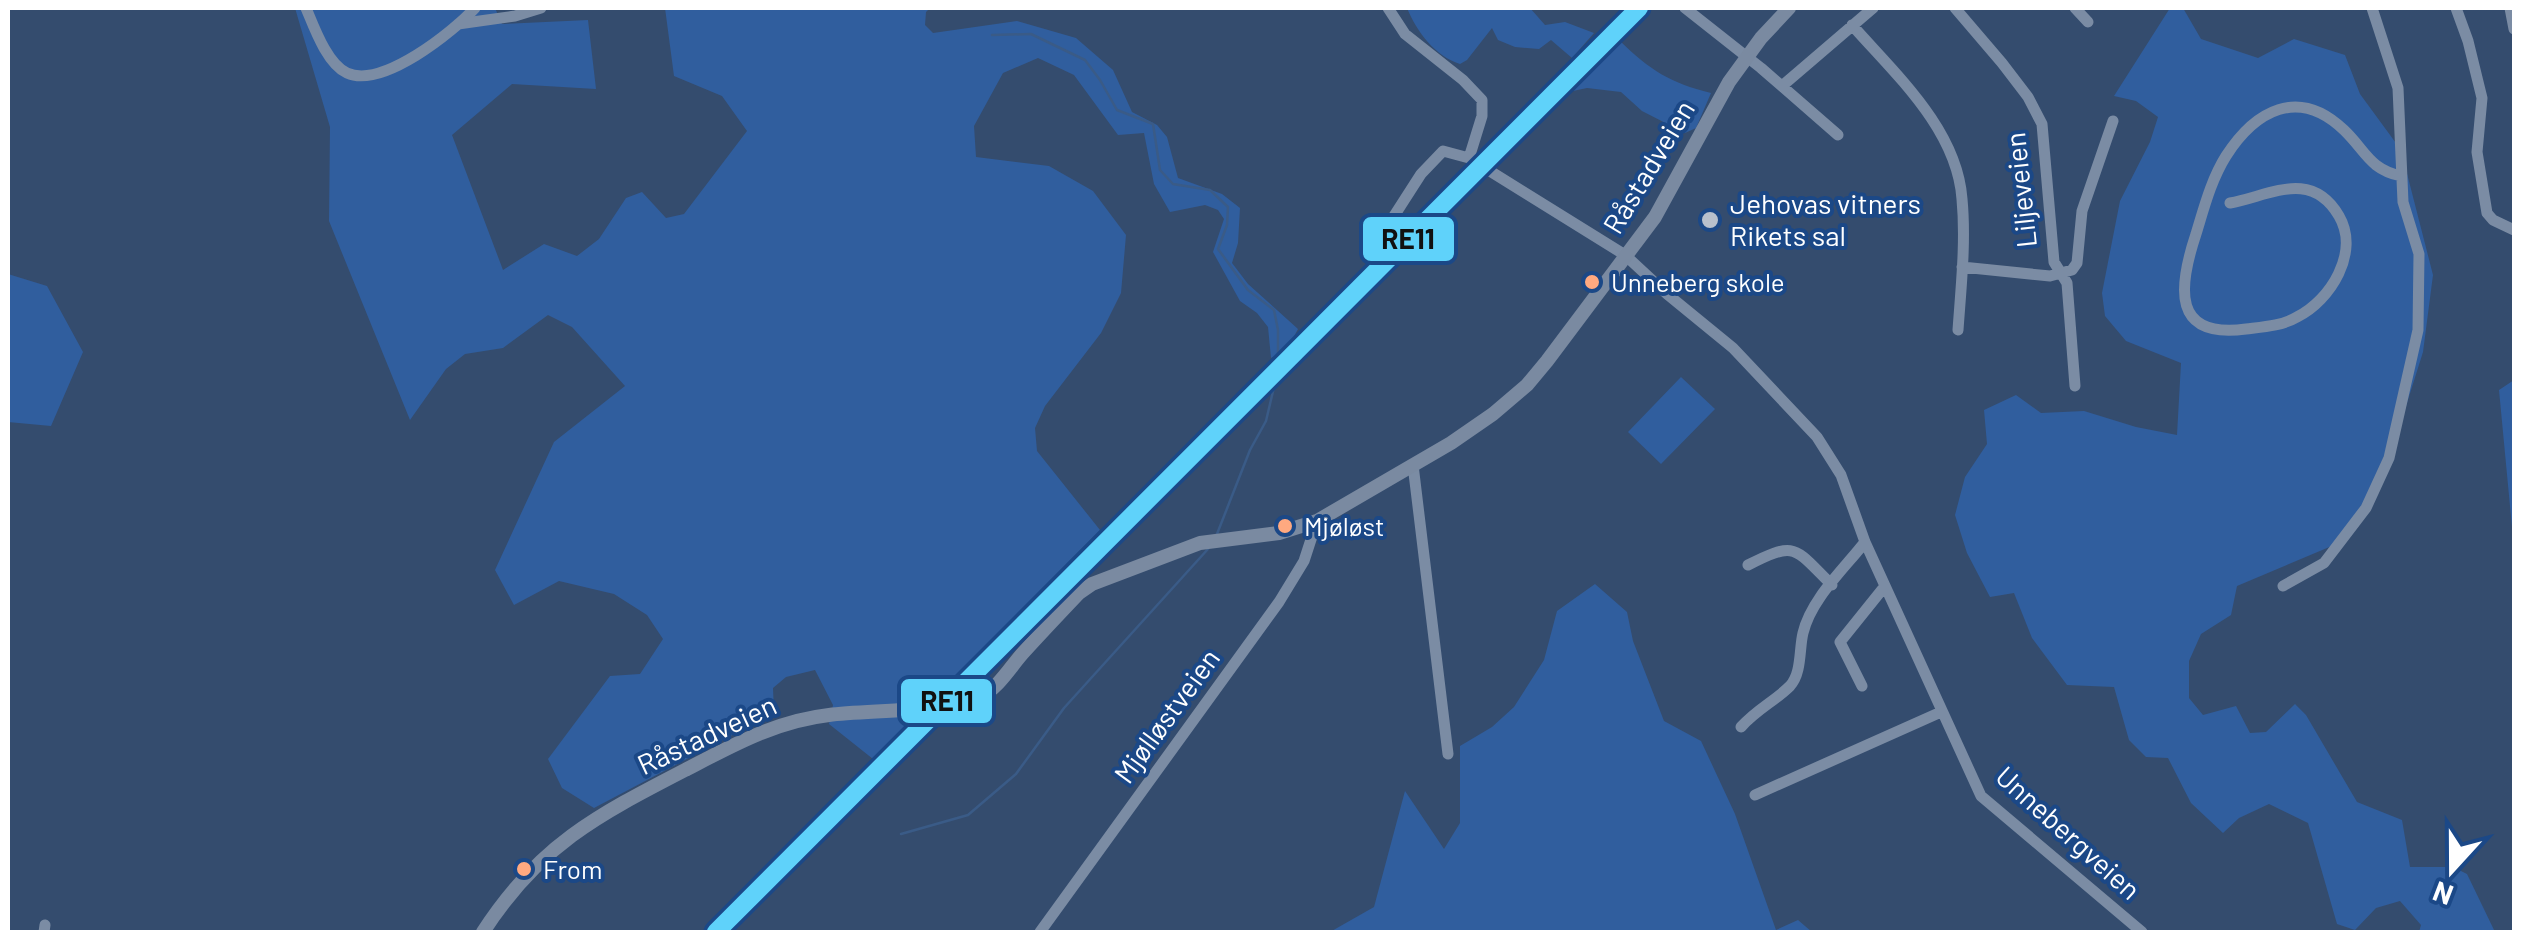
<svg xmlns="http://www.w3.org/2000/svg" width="2522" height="940" viewBox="0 0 2522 940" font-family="Barlow,sans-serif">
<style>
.green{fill:#305e9e}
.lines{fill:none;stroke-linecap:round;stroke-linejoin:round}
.stream{stroke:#3a5b87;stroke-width:2.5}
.minor{stroke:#7b8ca4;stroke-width:11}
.major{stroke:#7a8aa1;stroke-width:14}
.rail-1-casing{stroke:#1b4887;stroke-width:25}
.rail-1{stroke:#5fd2fa;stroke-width:18}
.poi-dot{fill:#b8c0cc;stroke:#1b4887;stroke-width:4}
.bus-dot{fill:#ffa980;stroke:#1b4887;stroke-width:4}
.labels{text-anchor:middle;stroke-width:8;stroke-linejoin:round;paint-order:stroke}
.bus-label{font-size:26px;fill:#fff;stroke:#1b4887;text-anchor:start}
.street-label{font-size:28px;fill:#fff;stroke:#1b4887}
.poi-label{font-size:28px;fill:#fff;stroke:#1b4887;text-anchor:start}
.line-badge{stroke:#1b4887;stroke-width:4}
.pale-badge-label{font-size:28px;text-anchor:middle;font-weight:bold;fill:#111}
</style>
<rect width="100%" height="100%" fill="#344c6e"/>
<!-- green -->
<path class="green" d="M295,8H495L502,24L588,20L596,89L512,84L452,135L503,270L544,244L577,256L599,239L626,198L642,192L666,218L684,214L747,131L722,96L674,76L665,8H930L926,12L925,25L933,33L1017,21L1076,38L1113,70L1132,112L1157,125L1167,137L1178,178L1222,194L1240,208L1238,243L1232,263L1248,284L1298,329L1287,350L1271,358L1268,327L1257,313L1240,301L1213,252L1224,219L1218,210L1205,205L1170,212L1154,184L1144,133L1118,135L1074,75L1038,58L1003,73L974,126L976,157L1049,166L1093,191L1126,235L1121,293L1101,333L1045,406L1035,428L1037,451L1100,530L873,759L829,724L833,705L815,670L786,677L773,688L774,713L594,808L562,788L548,759L610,676L640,674L663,639L647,615L614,594L559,581L514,605L495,570L554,442L625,386L572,327L548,315L503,348L465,354L446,369L410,420L329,221L330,127Z
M1407,8H1470L1473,10L1476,8H1530L1545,25L1565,22L1594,33L1572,58L1551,40L1539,49L1515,47L1498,40L1492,28L1467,60L1460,64C1435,56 1417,32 1407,8Z
M2170,8H2183L2201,39L2258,58L2294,39L2345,55L2360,94L2401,150L2433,275L2423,352L2385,473L2346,540L2237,586L2231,615L2201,634L2189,661V698L2203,715L2236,706L2250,733L2266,732L2295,704L2306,715L2357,802L2402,820L2410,867H2453L2467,874L2495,932H2419L2421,925L2400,901L2376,908L2355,930L2337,924L2308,823L2269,804L2239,818L2223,833L2191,803L2168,758L2146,757L2129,740L2114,687L2067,685L2032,638L2014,593L1990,597L1967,553L1955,515L1965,477L1987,444L1984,410L2016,395L2041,413L2084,411L2136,427L2177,435L2181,363L2126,341L2105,316L2102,293L2120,201L2150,142L2158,117L2136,101L2114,96Z
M1620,41C1650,70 1670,83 1711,93L1696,128L1685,133L1642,111L1621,92L1587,88L1573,91Z
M8,274L47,286L83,352L51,426L8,422Z
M1681,377L1715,409L1661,464L1628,432Z
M2514,380V526L2512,527L2499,390Z
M1595,584L1627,612L1633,641L1664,721L1701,741L1735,814L1776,930L1798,920L1812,932H1330L1374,907L1405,791L1444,849L1460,823V746L1492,727L1514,707L1544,660L1557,611Z"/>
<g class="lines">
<!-- stream -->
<path class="stream" d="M992,35L1031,34L1085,60L1100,80L1117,110L1153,124L1160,170L1173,184L1210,190L1228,207L1227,225L1218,249L1248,290L1274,310L1278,330V370L1266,421L1250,450L1217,534
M901,834L968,815L1016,774L1064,708L1208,549"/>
<!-- minor -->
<path class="minor" d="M306,8C314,27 327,64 347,73C382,89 453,32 475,8
M1388,8L1405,34L1463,80L1482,100V116L1469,158L1625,255L1667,294L1733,348L1817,437L1841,475L1865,542L1981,796L2142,932
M1685,8L1761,68L1838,135
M1955,8L2002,63L2028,97L2042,124L2054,262L2067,283L2075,386
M2075,8L2088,22
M2456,8L2468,41L2482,98L2477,152L2487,213L2493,220L2514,230
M2510,8L2514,29
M458,24L515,16L541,8
M1852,25C1895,74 1957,129 1962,199C1966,242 1961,287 1958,330
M1782,86L1873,8
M2230,203C2269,196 2311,168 2339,216C2360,252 2331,300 2297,317C2282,326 2263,327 2246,329C2172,339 2178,288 2196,234C2204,208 2211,180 2226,156C2255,111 2298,86 2344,130C2366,151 2369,169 2401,176
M1385,230L1421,174L1443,151L1469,158
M1962,267L2050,276L2072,270L2077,263L2082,211L2113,121
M1413,465L1448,754
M1748,565C1797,540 1794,548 1832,585
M2283,586L2324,563L2366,508L2389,458L2418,330L2419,254L2403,202L2398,88L2372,8
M1862,686L1840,642L1885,586
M1741,727C1757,709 1775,701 1790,686C1802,673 1799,649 1803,633C1811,599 1844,569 1865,542
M1755,795L1941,712
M44,932L45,925
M1040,932L1279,602L1304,561L1317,521"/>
<!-- major -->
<path class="major" d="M483,932C539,845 598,815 687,769C733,745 776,721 829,715C866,710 950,712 980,697C998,688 1009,669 1022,654C1041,633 1060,613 1079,593L1092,584L1200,543L1279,533L1317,521L1451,443L1493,414L1527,385L1547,361L1655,217L1729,82L1761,38L1789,8"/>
<defs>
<path id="rail-1" d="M716,932L1639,8"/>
</defs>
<!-- rail-1 casing -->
<use href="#rail-1" class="rail-1-casing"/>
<!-- rail-1 -->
<use href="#rail-1" class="rail-1"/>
</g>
<!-- markers -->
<circle class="poi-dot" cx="1710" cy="220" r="10"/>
<g class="bus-dot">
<circle cx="1592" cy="282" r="9"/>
<circle cx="1285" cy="526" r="9"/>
<circle cx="524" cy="869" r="9"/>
</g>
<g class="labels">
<!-- bus labels -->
<g class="bus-label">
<text x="1611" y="292">Unneberg skole</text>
<text x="1304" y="536">Mjøløst</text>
<text x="543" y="879">From</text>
</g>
<!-- street labels -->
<g class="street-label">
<text transform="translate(1649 167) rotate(-59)" y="10">Råstadveien</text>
<text transform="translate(2021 190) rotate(-96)" y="10">Liljeveien</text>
<text transform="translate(1167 716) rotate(-54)" y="10">Mjølløstveien</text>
<text transform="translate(707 735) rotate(-25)" y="10">Råstadveien</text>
<text transform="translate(2068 833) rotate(42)" y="10">Unnebergveien</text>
</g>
<!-- poi labels -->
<g class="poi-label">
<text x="1730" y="214">Jehovas vitners<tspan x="1730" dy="32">Rikets sal</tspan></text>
</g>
</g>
<g class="line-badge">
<rect x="1361" y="215" width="95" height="48" rx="10" fill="#5fd2fa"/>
<rect x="899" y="677" width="95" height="48" rx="10" fill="#5fd2fa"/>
</g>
<g class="pale-badge-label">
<text x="1408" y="249">RE11</text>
<text x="947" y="711">RE11</text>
</g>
<!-- border -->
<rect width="2522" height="940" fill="none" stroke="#ffffff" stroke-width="20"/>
<!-- north arrow -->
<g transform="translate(2452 870) rotate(201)" stroke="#1b4887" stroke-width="8" paint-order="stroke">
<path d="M0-8L18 38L0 25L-18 38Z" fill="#ffffff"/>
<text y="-15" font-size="28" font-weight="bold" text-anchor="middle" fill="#ffffff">N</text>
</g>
</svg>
